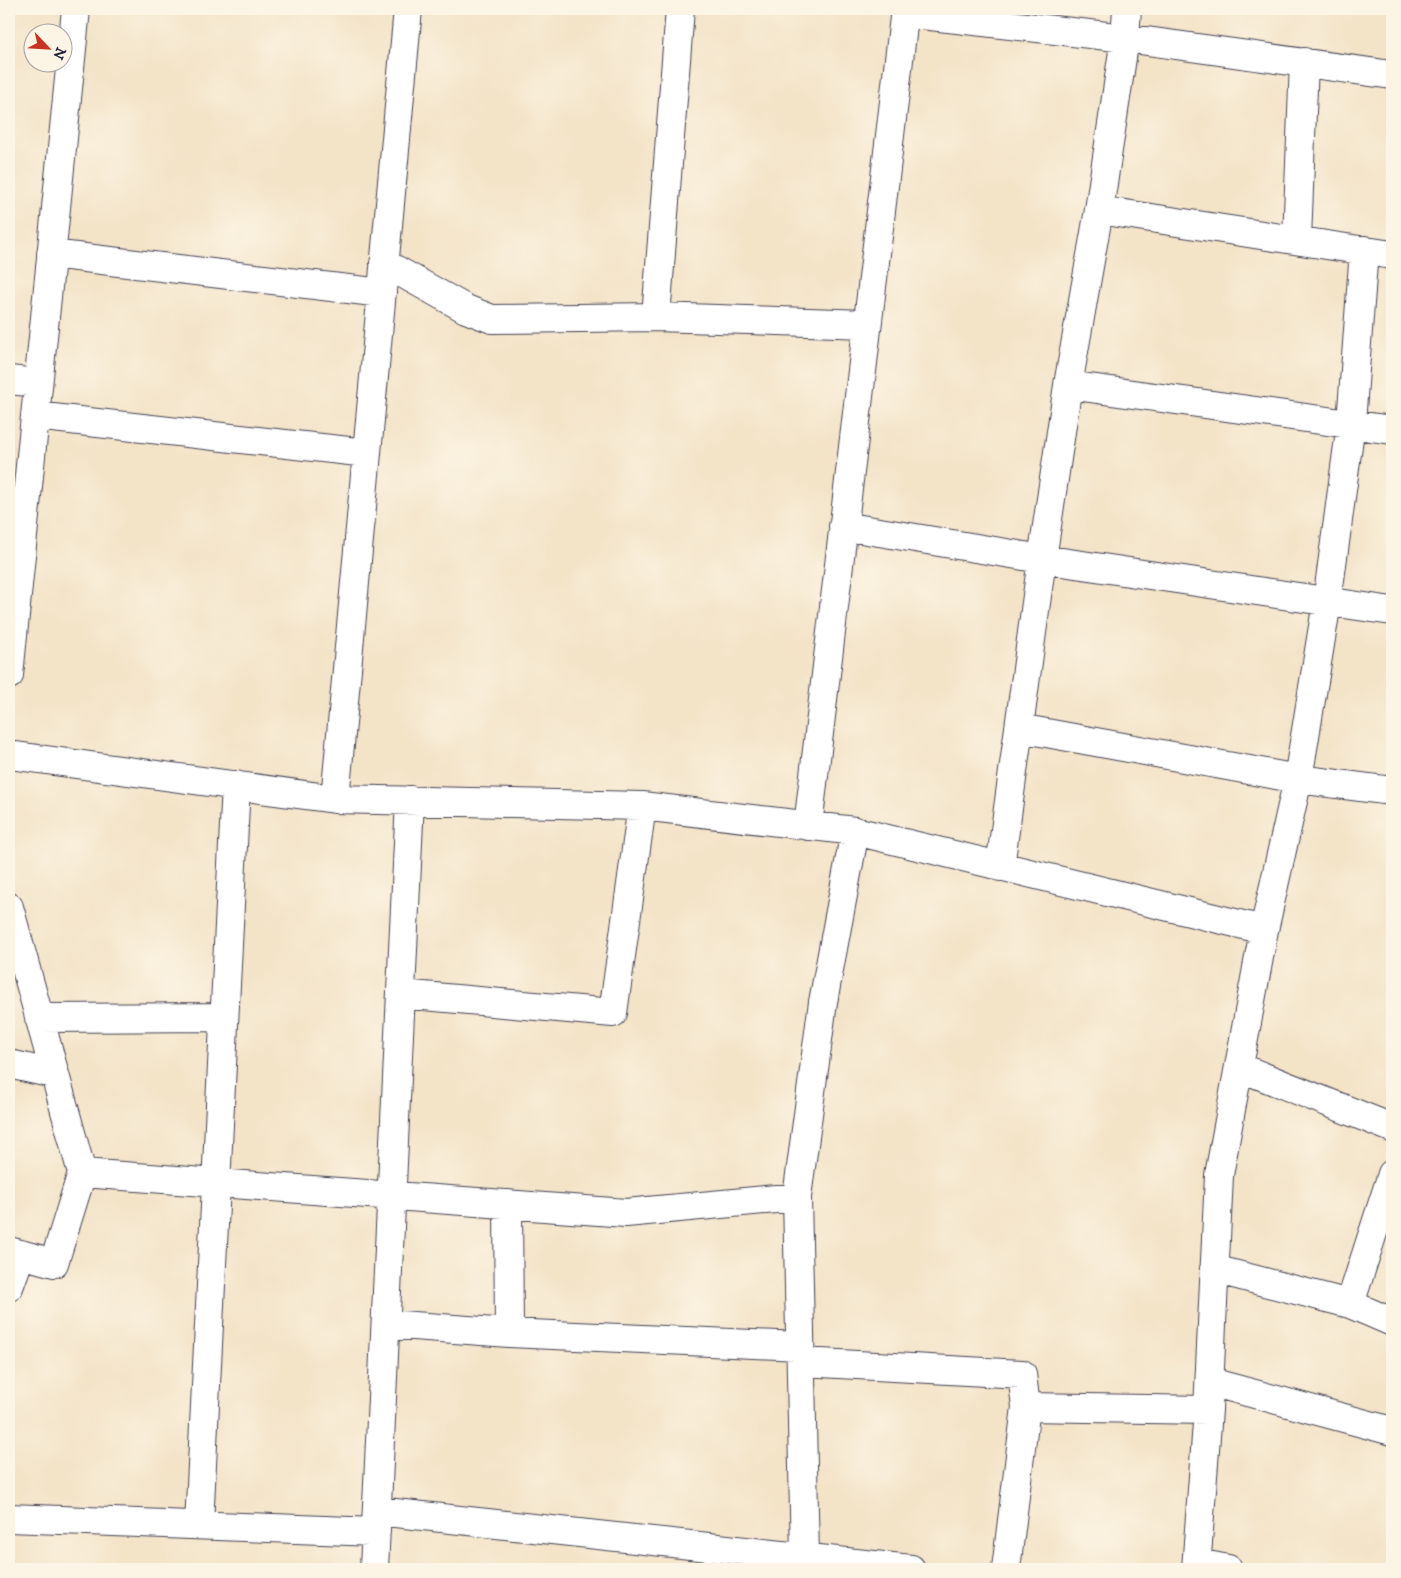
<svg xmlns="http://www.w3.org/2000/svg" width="1401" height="1578" viewBox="0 0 1401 1578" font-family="'IM FELL DW Pica',serif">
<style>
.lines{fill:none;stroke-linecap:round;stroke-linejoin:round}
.street-casing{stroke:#413f50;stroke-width:30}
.street{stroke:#fff;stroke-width:28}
</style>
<rect width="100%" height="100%" fill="#fcf5e5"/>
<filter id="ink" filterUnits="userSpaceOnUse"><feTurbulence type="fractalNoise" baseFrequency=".02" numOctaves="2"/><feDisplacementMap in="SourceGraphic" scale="10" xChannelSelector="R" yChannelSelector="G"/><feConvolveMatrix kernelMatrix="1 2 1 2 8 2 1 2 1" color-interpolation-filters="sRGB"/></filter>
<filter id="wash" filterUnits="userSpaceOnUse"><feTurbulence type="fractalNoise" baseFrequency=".0096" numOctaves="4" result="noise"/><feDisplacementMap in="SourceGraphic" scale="20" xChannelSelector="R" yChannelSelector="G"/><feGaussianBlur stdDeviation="1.12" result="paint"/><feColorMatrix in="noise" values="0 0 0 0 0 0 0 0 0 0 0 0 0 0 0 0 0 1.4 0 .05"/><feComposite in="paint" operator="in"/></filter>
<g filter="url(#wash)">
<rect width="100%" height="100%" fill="#f3e3c7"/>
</g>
<g filter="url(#ink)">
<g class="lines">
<defs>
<path id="street" d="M904,13L1125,38L1392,75
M1099,210L1392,255
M1297,239L1304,62
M51,254L382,293
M384,263L466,309L492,319L656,317L867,324
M656,317L680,9
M9,380L38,383
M1068,385L1392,430
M35,416L367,453
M843,526L1042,559L1392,611
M9,675L76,9
M1019,728L1298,779L1392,791
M9,755L335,799L642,806L855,831L1264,930
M335,799L408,9
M808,826L905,9
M1000,867L1042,559L1068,385L1099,210L1125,38L1127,9
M9,907L82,1173L54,1263L9,1251
M401,994L613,1013L642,806
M39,1018L224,1017
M9,1064L54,1074
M1239,1067L1392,1128
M82,1173L626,1213L797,1197
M508,1204L509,1333
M1214,1269L1350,1304L1392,1322
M9,1287L21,1254
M1350,1304L1392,1174
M386,1324L509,1333L800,1346
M802,1362L1022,1374L1026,1407L1006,1569
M1210,1382L1392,1431
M1026,1407L1208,1410
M377,1511L911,1569
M9,1518L376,1532
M199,1525L236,785
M805,1556L797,1197L823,1002L855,831
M1197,1563L1228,1569
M374,1569L410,800
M1196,1569L1208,1410L1219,1175L1264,930L1298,779L1327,602L1351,423L1364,250"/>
</defs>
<!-- street casing -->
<use href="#street" class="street-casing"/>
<!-- street -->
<use href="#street" class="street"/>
</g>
</g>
<!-- margin -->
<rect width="1401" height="1578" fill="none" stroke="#fcf5e5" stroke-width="30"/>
<!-- north arrow -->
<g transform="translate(48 48) rotate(115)"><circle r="24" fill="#fcf5e5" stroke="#a5a1a1"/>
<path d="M0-4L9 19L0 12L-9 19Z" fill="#c8321e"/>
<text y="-8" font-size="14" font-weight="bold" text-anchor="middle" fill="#22223b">N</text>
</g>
</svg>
